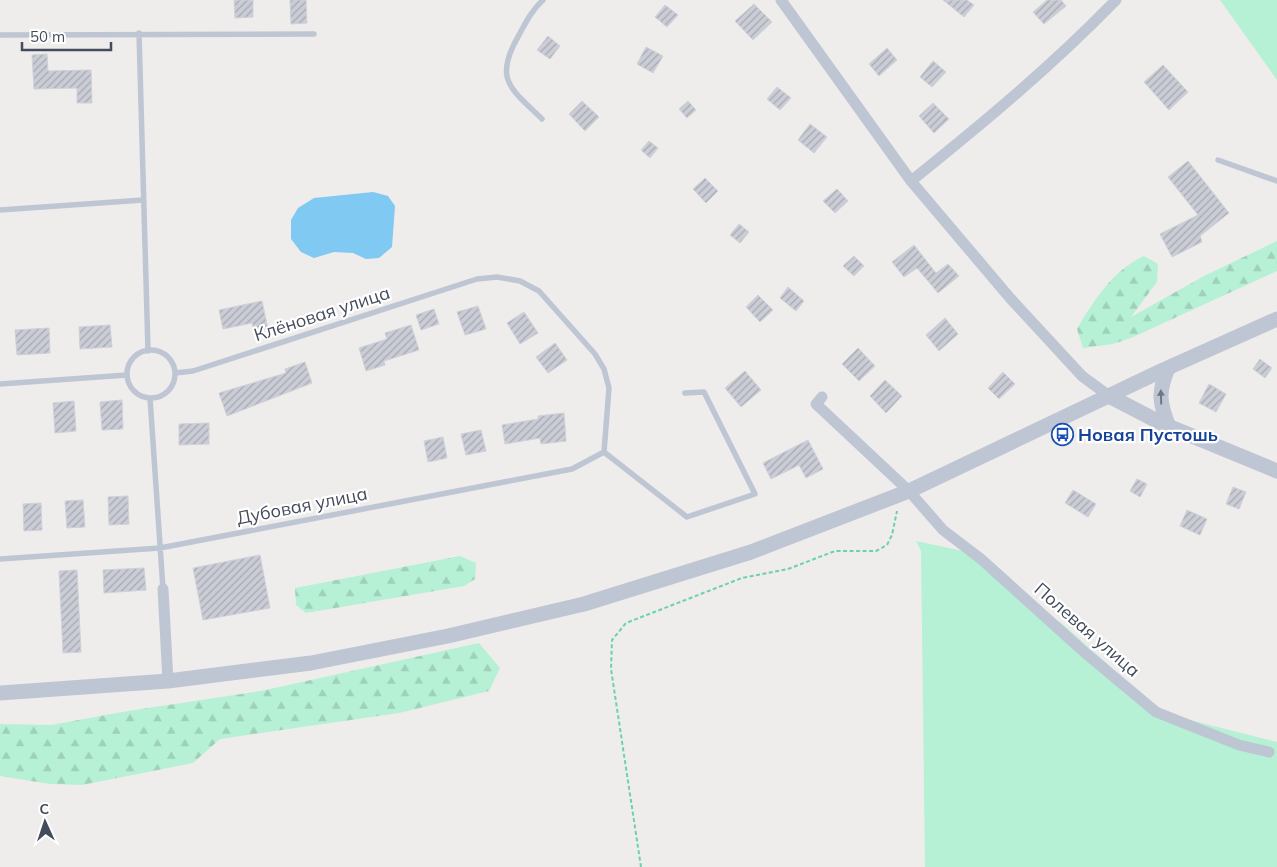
<svg xmlns="http://www.w3.org/2000/svg" width="1277" height="867" viewBox="0 0 1277 867" font-family="Mulish,sans-serif">
<style>
.grass{fill:#b6f1d6}
.forest{fill:url(#forest-firs)}
.water{fill:#7fc9f2}
.building{fill:url(#building-hatch);stroke:#cfd1d9}
.lines{fill:none;stroke-linecap:round;stroke-linejoin:round}
.path{stroke:#6cd1af;stroke-width:2;stroke-dasharray:4 2.5;stroke-linecap:butt}
.service{stroke:#bec6d3;stroke-width:5.5}
.minor{stroke:#bec6d3;stroke-width:11}
.tertiary{stroke:#bec6d3;stroke-width:15}
.oneway{fill:#6e7785}
.labels{text-anchor:middle;stroke-width:4.5;stroke-linejoin:round;paint-order:stroke}
.street-label{font-size:18px;fill:#434c5b;stroke:#fff}
.transit-label{font-size:18px;font-weight:bold;fill:#164399;stroke:#fff;text-anchor:start}
</style>
<defs>
<pattern id="forest-firs" width="22" height="20" patternUnits="userSpaceOnUse" patternTransform="scale(1.25)"><rect width="22" height="20" fill="#b6f1d6"/><path d="M5 1l3.5 6h-7zM16 11l3.5 6h-7z" fill="#9ed0ba"/></pattern>
<pattern id="building-hatch" width="6" height="6" patternUnits="userSpaceOnUse" patternTransform="scale(1.25)"><rect width="6" height="6" fill="#cacdd5"/><path d="M-1 1l2-2M0 6l6-6M5 7l2-2" fill="none" stroke="#a6a9b0"/></pattern>
</defs>
<rect width="100%" height="100%" fill="#efecec"/>
<!-- grass -->
<path class="grass" d="M1220,0H1277V80Z
M916,541L963,551L1065,626L1162,713L1277,742V867H925L921,551Z"/>
<!-- forest -->
<path class="forest" d="M1277,241V271L1131,338L1113,344L1083,348L1077,329C1094,300 1113,270 1144,256L1158,264L1157,282L1131,317L1204,276Z
M460,556L476,563L475,579L464,586L306,613L296,605L295,588Z
M479,643L500,668L489,691L399,713L220,739L193,763L82,785L50,784L0,776V724L51,725L128,711L261,691Z"/>
<!-- water -->
<path class="water" d="M373,192L388,196L395,206L392,247L379,258L366,259L353,253L334,252L314,258L301,252L291,239V220L298,208L314,198Z"/>
<!-- building -->
<path class="building" d="M234,0H253V17L235,18Z
M290,0H306L307,23L291,24Z
M943,0H967L974,5L964,17Z
M1047,0H1061L1066,6L1044,24L1033,12Z
M754,4L772,22L753,40L735,21Z
M665,5L678,15L667,27L655,17Z
M548,36L560,46L550,59L537,50Z
M646,47L663,56L653,73L637,64Z
M887,48L897,60L879,76L869,64Z
M47,54L48,71L91,70L92,103H77V88L34,89L32,55Z
M933,61L946,72L932,87L920,77Z
M1163,65L1188,92L1169,110L1144,82Z
M777,87L791,98L780,110L767,99Z
M582,101L599,117L585,131L569,114Z
M688,101L696,110L687,118L679,109Z
M933,103L949,119L934,133L919,116Z
M810,124L827,137L814,153L798,140Z
M649,141L658,148L650,158L641,150Z
M1188,161L1229,213L1200,236L1202,242L1172,257L1160,234L1198,215L1168,177Z
M705,178L718,191L706,203L693,189Z
M837,189L848,201L835,213L823,201Z
M739,224L749,232L740,243L730,235Z
M914,245L936,273L948,264L959,276L938,293L917,268L904,277L892,262Z
M854,256L864,266L854,276L843,266Z
M788,287L804,301L796,311L780,298Z
M758,295L773,310L760,322L746,307Z
M262,301L268,329L254,332L252,323L223,329L219,310Z
M478,306L486,329L465,335L457,312Z
M434,309L439,324L421,330L416,315Z
M524,312L538,333L520,344L507,323Z
M945,318L958,334L939,351L926,335Z
M110,325L112,347L80,349L79,327Z
M411,325L419,350L384,361L385,365L366,371L359,348L387,339L385,333Z
M49,328L50,353L17,355L15,330Z
M555,343L567,360L548,373L536,357Z
M858,348L875,366L859,381L842,364Z
M1260,359L1272,368L1265,378L1253,369Z
M305,362L312,383L227,416L219,393L286,373L285,369Z
M745,371L761,390L741,407L725,388Z
M1003,372L1015,384L999,399L988,388Z
M885,380L902,396L886,413L870,396Z
M1209,384L1226,394L1216,412L1199,403Z
M122,400L123,429L102,430L100,402Z
M74,401L76,431L55,433L53,403Z
M564,413L566,441L541,444L540,438L505,444L502,425L538,419V416Z
M209,423V444L179,445V424Z
M481,430L486,451L466,455L461,434Z
M443,437L447,458L428,462L424,441Z
M808,440L823,469L806,478L799,465L771,479L763,463Z
M1137,479L1147,484L1140,497L1130,491Z
M1233,487L1246,492L1239,509L1226,504Z
M1073,490L1096,504L1088,517L1065,503Z
M128,496L129,524L109,525L108,497Z
M83,500L85,527L67,528L65,501Z
M41,503L42,530L24,531L23,504Z
M1187,510L1207,519L1200,535L1180,526Z
M260,555L270,608L203,620L193,568Z
M144,568L146,590L104,593L103,570Z
M77,570L81,652L63,653L59,571Z"/>
<g class="lines">
<!-- path -->
<path class="path" d="M641,867L611,669L612,640L626,623L742,578L788,569L835,551H876L887,545L892,535L897,511"/>
<!-- service -->
<path class="service" d="M139,33L148,351
M0,35L314,34
M542,119C510,88 493,79 519,35C526,22 532,10 543,0
M1218,160L1277,181
M0,210L143,200
M127 374a24 24 0 1 1 48 0a24 24 0 1 1-48 0Z
M175,373L193,371L477,279L497,277L520,281L539,291L595,354L604,369L609,388L604,452L687,517L755,494L704,392L685,393
M0,384L127,375
M150,398L163,589
M0,559L160,548L572,469L604,452"/>
<!-- minor -->
<path class="minor" d="M781,0L911,181L1010,298L1082,376L1109,396
M911,181C982,124 1052,66 1116,0
M822,397L816,404L909,491L943,530L981,559L1083,651L1156,712L1239,745L1269,752
M163,589L168,681"/>
<!-- tertiary -->
<path class="tertiary" d="M1168,368C1158,392 1159,402 1169,427
M1109,396L1163,424L1277,471
M0,693L168,681L311,663L448,636L584,604L751,552L909,491L1163,370L1277,319"/>
</g>
<!-- one-way arrows -->
<defs><path id="oneway-solid" d="M-6-.8H1V-3.2L6.5 0L1 3.2V.8H-6Z" transform="scale(1.25)"/></defs>
<use class="oneway" href="#oneway-solid" transform="translate(1161 397) rotate(-92)"/>
<!-- icons -->
<defs>
<symbol id="bus-ring" viewBox="-11 -11 22 22"><circle r="9.5" fill="#fff" stroke="#1a4fb4" stroke-width="1.5"/><path d="M-5-6H5V4H4V6H2V4H-2V6H-4V4H-5ZM-3.5-4V0h7V-4ZM-3.5 1.2v1.5H-2V1.2ZM2 1.2v1.5H3.5V1.2Z" fill="#1a4fb4"/></symbol>
</defs>
<g fill-rule="evenodd">
<use href="#bus-ring" x="1050" y="422" width="25" height="25"/>
</g>
<g class="labels">
<!-- street labels -->
<g class="street-label">
<text transform="translate(322 314) rotate(-18)" y="6">Клёновая улица</text>
<text transform="translate(302 506) rotate(-11)" y="6">Дубовая улица</text>
<text transform="translate(1087 630) rotate(41)" y="6">Полевая улица</text>
</g>
<!-- transit labels -->
<g class="transit-label">
<text x="1078" y="441">Новая Пустошь</text>
</g>
</g>
<!-- north arrow -->
<g transform="translate(45 822) rotate(357)" stroke="#ffffff" stroke-width="4" paint-order="stroke">
<path d="M0-4L9 19L0 12L-9 19Z" fill="#434c5b"/>
<text y="-8" font-size="14" font-weight="bold" text-anchor="middle" fill="#434c5b">С</text>
</g>
<!-- scale -->
<path d="M22 42v8h89v-8" fill="none" stroke="#434c5b" stroke-width="2.5"/>
<text x="30" y="42" font-size="15" fill="#434c5b" stroke="#ffffff" stroke-width="4" paint-order="stroke">50 m</text>
</svg>
